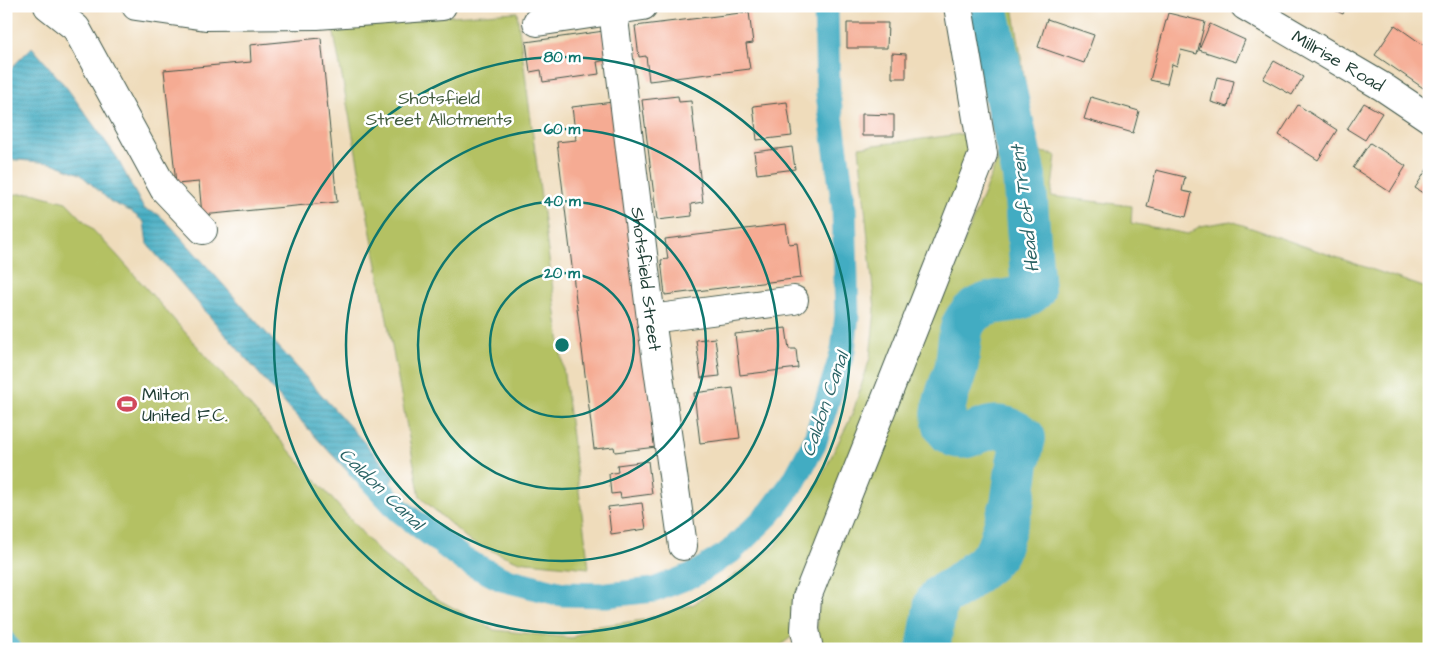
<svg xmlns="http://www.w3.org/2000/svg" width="1435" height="655" viewBox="0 0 1435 655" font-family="'Architects Daughter',sans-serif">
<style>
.green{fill:#b4c163;stroke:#6a7f4c}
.water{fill:url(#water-rules);stroke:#30747b}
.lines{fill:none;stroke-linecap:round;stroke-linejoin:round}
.stream{stroke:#42acc2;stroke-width:8}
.canal{stroke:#42acc2;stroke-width:25}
.river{stroke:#42acc2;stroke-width:44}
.building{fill:#f5ab93}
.minor-casing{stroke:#3e5548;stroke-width:30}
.minor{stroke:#fff;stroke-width:28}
.ring{fill:none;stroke:#0f766e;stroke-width:2.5}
.labels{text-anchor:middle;stroke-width:5;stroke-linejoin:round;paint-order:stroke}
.street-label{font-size:18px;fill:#1f3d34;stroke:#fff}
.park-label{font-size:18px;fill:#445e40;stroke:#fff}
.poi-label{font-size:18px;fill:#1f3d34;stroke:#fff;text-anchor:start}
.water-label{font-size:19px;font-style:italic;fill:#2b6466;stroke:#fff}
.centre{fill:#0f766e;stroke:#fff;stroke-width:2.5}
.ring-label{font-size:15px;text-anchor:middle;font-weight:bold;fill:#0f766e;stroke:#fff;stroke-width:5;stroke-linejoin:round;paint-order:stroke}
</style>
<defs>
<pattern id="water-rules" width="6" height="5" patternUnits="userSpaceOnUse" patternTransform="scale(1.25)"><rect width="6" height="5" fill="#42acc2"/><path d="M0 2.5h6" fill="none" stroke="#378d9e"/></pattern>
</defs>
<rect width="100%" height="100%" fill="#fff"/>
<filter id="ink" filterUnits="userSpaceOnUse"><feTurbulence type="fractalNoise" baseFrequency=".02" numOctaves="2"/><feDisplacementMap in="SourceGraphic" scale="10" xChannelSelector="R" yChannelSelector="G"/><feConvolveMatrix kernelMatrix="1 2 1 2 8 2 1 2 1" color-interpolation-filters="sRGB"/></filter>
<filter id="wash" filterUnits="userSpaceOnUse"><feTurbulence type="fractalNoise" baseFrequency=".0096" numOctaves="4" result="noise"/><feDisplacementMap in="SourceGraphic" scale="20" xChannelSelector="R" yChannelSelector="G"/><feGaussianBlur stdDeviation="1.12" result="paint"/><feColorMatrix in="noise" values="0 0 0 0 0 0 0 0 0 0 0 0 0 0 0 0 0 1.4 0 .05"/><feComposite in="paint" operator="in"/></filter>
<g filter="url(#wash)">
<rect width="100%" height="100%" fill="#efdcbb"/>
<!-- green -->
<path class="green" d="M1013,6L1036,151L1056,155L1051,196L1132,206L1131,223L1188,234L1200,226L1231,221L1429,289V649H823L817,636V613L840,542L997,161L999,118L973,7Z
M517,12L589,568L517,561L471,542L420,497L332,23Z
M970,133L971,161L795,634L781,645V649H6V195L32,193L66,202L116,254L380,553L437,599L494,630L572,638L591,627L643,620L694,604L773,548L808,503L852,415L870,358L875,310L859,147Z"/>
<!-- water -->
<path class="water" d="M32,47L67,88L116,156L144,209L158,214L170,225L395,477L374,500L287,406L147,244L144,222L130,211L111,202L80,174L52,163L6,159V73Z"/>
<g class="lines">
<!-- stream -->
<path class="stream" d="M6,631L19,649"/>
<!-- canal -->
<path class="canal" d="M359,467L399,510L464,560L502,579L562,594L607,595L654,590L695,574L730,552L770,513L794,481L814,444L843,351L847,316L844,207L828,94L826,6"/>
<!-- river -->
<path class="river" d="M928,649L936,603L941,596L958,586L989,561L997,551L1012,504L1018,463L1024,438C992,412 973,442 956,436C930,425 951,386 956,369C960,354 957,329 968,317C988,294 1014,308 1033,290L1024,176L986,6"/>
</g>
<g id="blocks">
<!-- building -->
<path class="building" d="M1326,6H1346L1343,14Z
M749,12L753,43L746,44L750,69L649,81L646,56L639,57L635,26Z
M1168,13L1205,22L1197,54L1181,50L1177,66L1172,64L1167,84L1150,80Z
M1047,19L1094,35L1084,63L1038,47Z
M847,23H888L887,48H847Z
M1210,24L1245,40L1236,62L1199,50Z
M1395,25L1429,49V92L1375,55Z
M604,31L608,60L597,62L599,74L543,82L541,70L530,72L526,42Z
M321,38L337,202L202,215L199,182L176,184L164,70L251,62L250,45Z
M892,53L906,54V78H892Z
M1274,61L1303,77L1292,95L1263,79Z
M1217,77L1234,81L1228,107L1211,102Z
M678,96L679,102L691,101L703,202L691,204L692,216L657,220L642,100Z
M1091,97L1139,111L1133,133L1084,119Z
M613,102L656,447L615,452L614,447L594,449L557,142L576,140L572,107Z
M787,102L792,136L757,140L753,106Z
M1364,103L1382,113L1365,140L1347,129Z
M1298,105L1337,130L1318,160L1279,135Z
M862,114L894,115V136H862Z
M1370,143L1406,166L1390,192L1353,168Z
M792,147L795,169L757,174L754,152Z
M1429,166V197L1415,188Z
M1156,170L1185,177L1182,191L1192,193L1186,217L1147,207Z
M786,224L789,244L797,243L801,278L665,295L661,260L668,259L665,239Z
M786,328L789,349H796L798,368L740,375L735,334Z
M715,338L720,376L701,378L696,340Z
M733,388L740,438L700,443L694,393Z
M648,461L652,494L621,498L620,493L611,494L609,474L618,472L617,465Z
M642,503L646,529L611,534L608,507Z"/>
</g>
</g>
<g filter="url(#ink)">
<use href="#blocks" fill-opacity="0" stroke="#3e5548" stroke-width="1"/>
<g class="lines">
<defs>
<g id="minor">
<path d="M48,6L76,28L164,189L203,230"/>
<path d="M136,6L206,16L317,15L442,6"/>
<path id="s1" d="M1245,6L1383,87L1429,118"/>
<path id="s2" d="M613,11L651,319L683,546"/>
<path d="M537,22L643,6"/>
<path d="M651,319L794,300"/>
<path d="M809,649L805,630L807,597L983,154L958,6"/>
</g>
</defs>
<!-- minor casing -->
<use href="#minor" class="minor-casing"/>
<!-- minor -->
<use href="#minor" class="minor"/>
</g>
</g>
<!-- distance rings -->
<g class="ring">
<circle cx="562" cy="345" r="72"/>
<circle cx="562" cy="345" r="144"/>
<circle cx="562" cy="345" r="216"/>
<circle cx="562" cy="345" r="288"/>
</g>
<!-- icons -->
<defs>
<symbol id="stadium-bare" viewBox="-9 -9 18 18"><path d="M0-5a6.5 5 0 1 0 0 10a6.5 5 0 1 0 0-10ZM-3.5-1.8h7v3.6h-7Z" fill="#d1495b" stroke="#fff" stroke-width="2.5" paint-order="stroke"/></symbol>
</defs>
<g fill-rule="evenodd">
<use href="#stadium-bare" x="113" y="390" width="28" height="28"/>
</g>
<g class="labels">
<!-- street labels -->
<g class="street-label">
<text dy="6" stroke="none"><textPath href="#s1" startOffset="108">Millrise Road</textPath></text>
<text dy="6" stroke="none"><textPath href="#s2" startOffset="270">Shotsfield Street</textPath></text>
</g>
<!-- park labels -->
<g class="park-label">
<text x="439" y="104">Shotsfield<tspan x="439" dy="21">Street Allotments</tspan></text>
</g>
<!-- poi labels -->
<g class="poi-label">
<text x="142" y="400">Milton<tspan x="142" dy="21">United F.C.</tspan></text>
</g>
<!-- water labels -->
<g class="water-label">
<text transform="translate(1024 209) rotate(-97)" y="7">Head of Trent</text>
<text transform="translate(824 404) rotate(-71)" y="7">Caldon Canal</text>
<text transform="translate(382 488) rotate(44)" y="7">Caldon Canal</text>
</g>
</g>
<circle cx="562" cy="345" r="8" class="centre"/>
<g class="ring-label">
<text x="562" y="62">80 m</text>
<text x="562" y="134">60 m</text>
<text x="562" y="206">40 m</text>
<text x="562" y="278">20 m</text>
</g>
<!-- margin -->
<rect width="1435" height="655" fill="none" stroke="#fff" stroke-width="25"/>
</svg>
